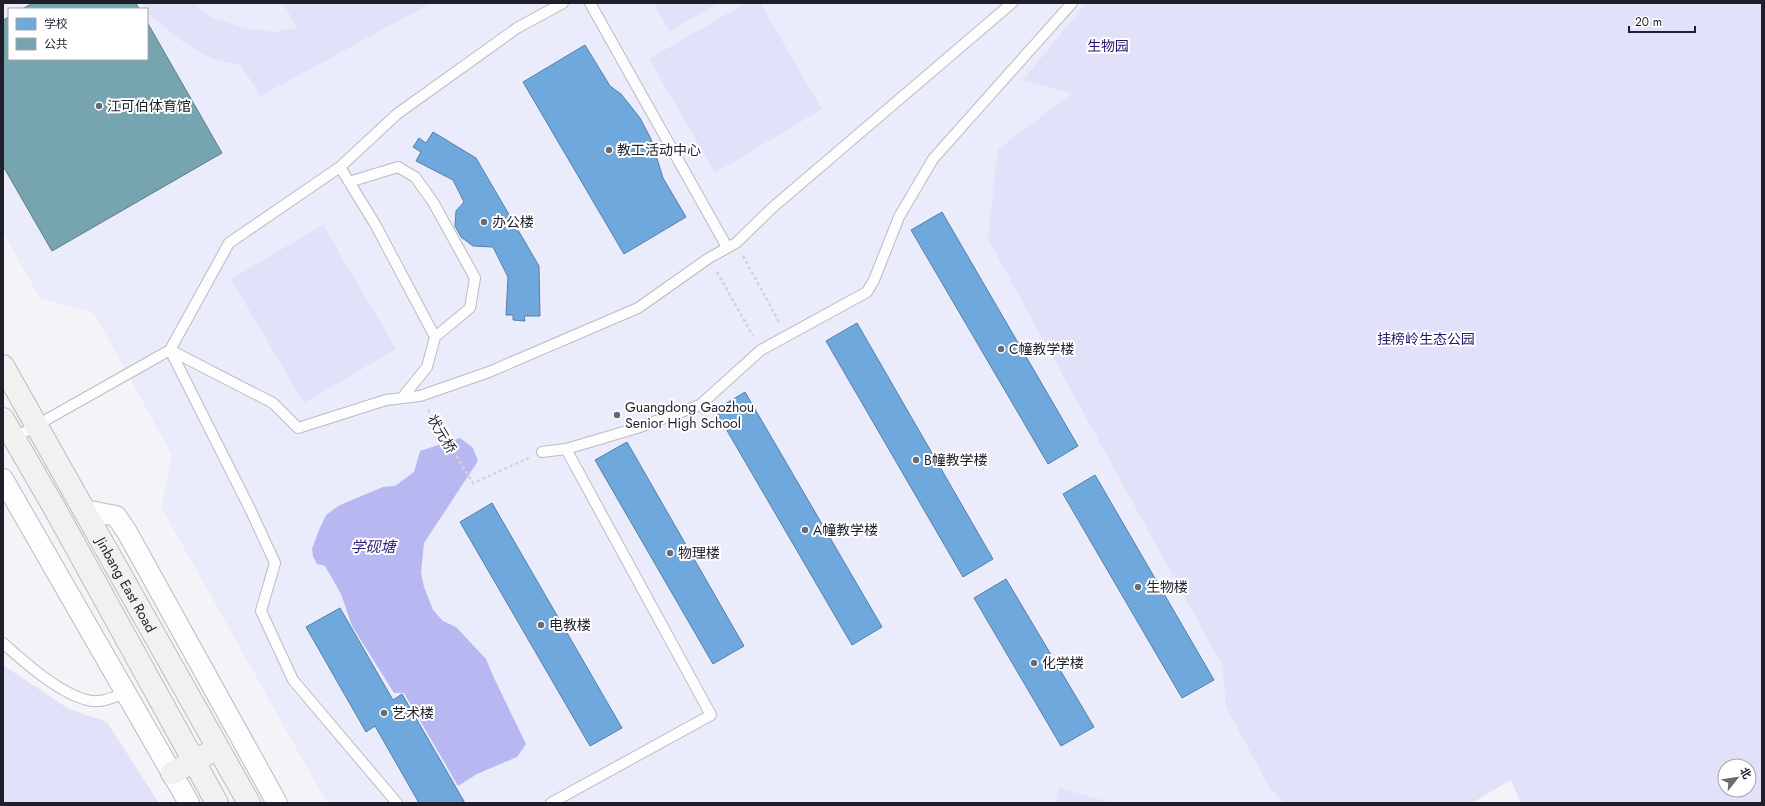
<svg xmlns="http://www.w3.org/2000/svg" width="1765" height="806" viewBox="0 0 1765 806" font-family="Jost,'Noto Sans SC',sans-serif">
<style>
.built{fill:#eaebfb;fill-rule:evenodd}
.green{fill:#e1e2fa;fill-rule:evenodd}
.water{fill:#b7b8f2}
.schools{fill:#6fa8dc;stroke:#577fa7}
.public{fill:#76a5af;stroke:#5c7d88}
.lines{fill:none;stroke-linecap:round;stroke-linejoin:round}
.lane-casing{stroke:#bbbbc4;stroke-width:12}
.street-casing{stroke:#bbbbc4;stroke-width:22}
.secondary-casing{stroke:#bbbbc4;stroke-width:24}
.path{stroke:#d3d3d5;stroke-width:2.5;stroke-dasharray:3 3;stroke-linecap:butt}
.lane{stroke:#fdfdfe;stroke-width:10}
.street{stroke:#fdfdfe;stroke-width:20}
.secondary{stroke:#f1f2f0;stroke-width:22}
.poi-dot{fill:#6a6a73;stroke:#fff;stroke-width:1.5}
.labels{text-anchor:middle;stroke-width:4;stroke-linejoin:round;paint-order:stroke}
.park-label{font-size:14px;fill:#281470;stroke:#fff}
.poi-label{font-size:14px;fill:#1f1f2c;stroke:#fff;text-anchor:start}
.street-label{font-size:14px;fill:#1f1f2c;stroke:#fff}
.water-label{font-size:15px;font-style:italic;fill:#2c1b77;stroke:#fff}
</style>
<rect width="100%" height="100%" fill="#f4f4f8"/>
<!-- built -->
<path class="built" d="M3,3H1255L1222,665L1226,707L1270,789L1284,803H327L161,507L172,455L94,313L40,298L3,232ZM9,9H147V59H9Z"/>
<!-- green -->
<path class="green" d="M141,3H194L211,18L245,28L273,32L297,28L283,3H431L261,96L240,64C234,63 227,63 221,61C193,53 169,31 147,12V9Z
M655,3H718L670,31L654,4Z
M746,3H760L822,109L715,173L649,59Z
M1086,3H1762V803H1521L1511,780L1472,803H1284L1270,789L1226,707L1222,665L988,239L998,149L1072,94L1023,80ZM1725,766H1749V790H1725Z
M323,225L396,349L304,403L231,279Z
M3,665L69,709L107,722L159,803H3Z
M1059,788L1106,801L1105,803H1056Z"/>
<!-- water -->
<path class="water" d="M460,438L473,448L478,461L424,543L421,572L424,587L433,610L443,621L456,627L486,659L494,678L526,744L517,757L477,774L458,786L404,693H394L352,626L341,594L325,566L317,564L313,556L312,549L319,530L326,515L340,505L383,487L395,486L414,472L420,451Z"/>
<!-- schools -->
<path class="schools" d="M585,45L610,86L621,94L640,118L651,139L663,178L686,217L624,254L523,82Z
M433,132L476,158L539,266L540,316H524L525,321L513,320V315H506L508,277L493,247L473,246L461,237L455,226L456,211L464,202L453,180L416,161L421,152L413,147L419,138L426,143Z
M942,212L1078,446L1048,464L911,230Z
M857,323L993,559L963,577L826,341Z
M745,392L882,627L852,645L715,410Z
M627,442L744,646L713,664L595,460Z
M1095,475L1214,680L1182,698L1063,494Z
M492,503L622,728L590,746L460,522Z
M1006,579L1094,727L1061,746L974,598Z
M340,608L393,700L402,694L465,803H419L375,726L366,732L306,627Z"/>
<!-- public -->
<path class="public" d="M33,3H136L139,9H22Z
M9,17V59H147V22L222,153L52,251L3,166V20Z"/>
<g class="lines">
<defs>
<path id="lane" d="M590,3L727,247
M340,167L375,224L435,337L427,367L402,398
M349,182L398,167L415,177L433,202L475,278L470,308L435,337
M170,350L273,403L298,428L386,400L420,396L489,372L638,308L709,258L736,243L772,208L1012,3
M170,350L251,511L275,563L261,611L293,680L397,803
M14,438L170,350L229,243L340,167L397,114L517,28L563,3
M542,452L566,449L637,428L700,405L761,350L867,292L874,280L899,217L933,159L1072,3
M3,643C24,662 59,693 87,700C100,704 114,697 126,693
M551,803L711,715L566,449"/>
<path id="street" d="M3,479L189,803
M85,510L116,516L127,532L277,803"/>
<g id="secondary">
<path id="s1" d="M3,366L249,803"/>
<path d="M3,419L55,509L217,803"/>
<path d="M172,773L207,754"/>
</g>
</defs>
<!-- lane casing -->
<use href="#lane" class="lane-casing"/>
<!-- street casing -->
<use href="#street" class="street-casing"/>
<!-- secondary casing -->
<use href="#secondary" class="secondary-casing"/>
<!-- path -->
<path class="path" d="M743,256L779,322
M717,272L753,336
M428,410L473,483L529,458"/>
<!-- lane -->
<use href="#lane" class="lane"/>
<!-- street -->
<use href="#street" class="street"/>
<!-- secondary -->
<use href="#secondary" class="secondary"/>
</g>
<!-- markers -->
<g class="poi-dot">
<circle cx="99" cy="106" r="4"/>
<circle cx="609" cy="150" r="4"/>
<circle cx="484" cy="222" r="4"/>
<circle cx="1001" cy="349" r="4"/>
<circle cx="617" cy="415" r="4"/>
<circle cx="916" cy="460" r="4"/>
<circle cx="805" cy="530" r="4"/>
<circle cx="670" cy="553" r="4"/>
<circle cx="1138" cy="587" r="4"/>
<circle cx="541" cy="625" r="4"/>
<circle cx="1034" cy="663" r="4"/>
<circle cx="384" cy="713" r="4"/>
</g>
<g class="labels">
<!-- park labels -->
<g class="park-label">
<text x="1108" y="51">生物园</text>
<text x="1426" y="344">挂榜岭生态公园</text>
</g>
<!-- poi labels -->
<g class="poi-label">
<text x="107" y="111">江可伯体育馆</text>
<text x="617" y="155">教工活动中心</text>
<text x="492" y="227">办公楼</text>
<text x="1009" y="354">C幢教学楼</text>
<text x="625" y="412">Guangdong Gaozhou<tspan x="625" dy="16">Senior High School</tspan></text>
<text x="924" y="465">B幢教学楼</text>
<text x="813" y="535">A幢教学楼</text>
<text x="678" y="558">物理楼</text>
<text x="1146" y="592">生物楼</text>
<text x="549" y="630">电教楼</text>
<text x="1042" y="668">化学楼</text>
<text x="392" y="718">艺术楼</text>
</g>
<!-- street labels -->
<g class="street-label">
<text transform="translate(442 434) rotate(59)" y="5">状元桥</text>
<text dy="5" stroke="none"><textPath href="#s1" startOffset="251">Jinbang East Road</textPath></text>
</g>
<!-- water labels -->
<g class="water-label">
<text x="373" y="552">学砚塘</text>
</g>
</g>
<!-- border -->
<rect width="1765" height="806" fill="none" stroke="#1f1f2c" stroke-width="8"/>
<!-- legend -->
<rect x="8" y="8" width="140" height="52" fill="#ffffff" stroke="#a5a5ab"/>
<rect x="16" y="18" width="20" height="12" fill="#6fa8dc" stroke="#a5a5ab"/>
<text x="44" y="28" font-size="12" fill="#1f1f2c">学校</text>
<rect x="16" y="38" width="20" height="12" fill="#76a5af" stroke="#a5a5ab"/>
<text x="44" y="48" font-size="12" fill="#1f1f2c">公共</text>
<!-- north arrow -->
<g transform="translate(1737 778) rotate(60)"><circle r="19" fill="#ffffff" stroke="#a5a5ab"/>
<path d="M0-3L7 15L0 10L-7 15Z" fill="#6a6a73"/>
<text y="-6" font-size="11" font-weight="bold" text-anchor="middle" fill="#1f1f2c">北</text>
</g>
<!-- scale -->
<path d="M1629 26v6h66v-6" fill="none" stroke="#1f1f2c" stroke-width="2"/>
<text x="1635" y="26" font-size="12" fill="#1f1f2c" stroke="#ffffff" stroke-width="3" paint-order="stroke">20 m</text>
</svg>
